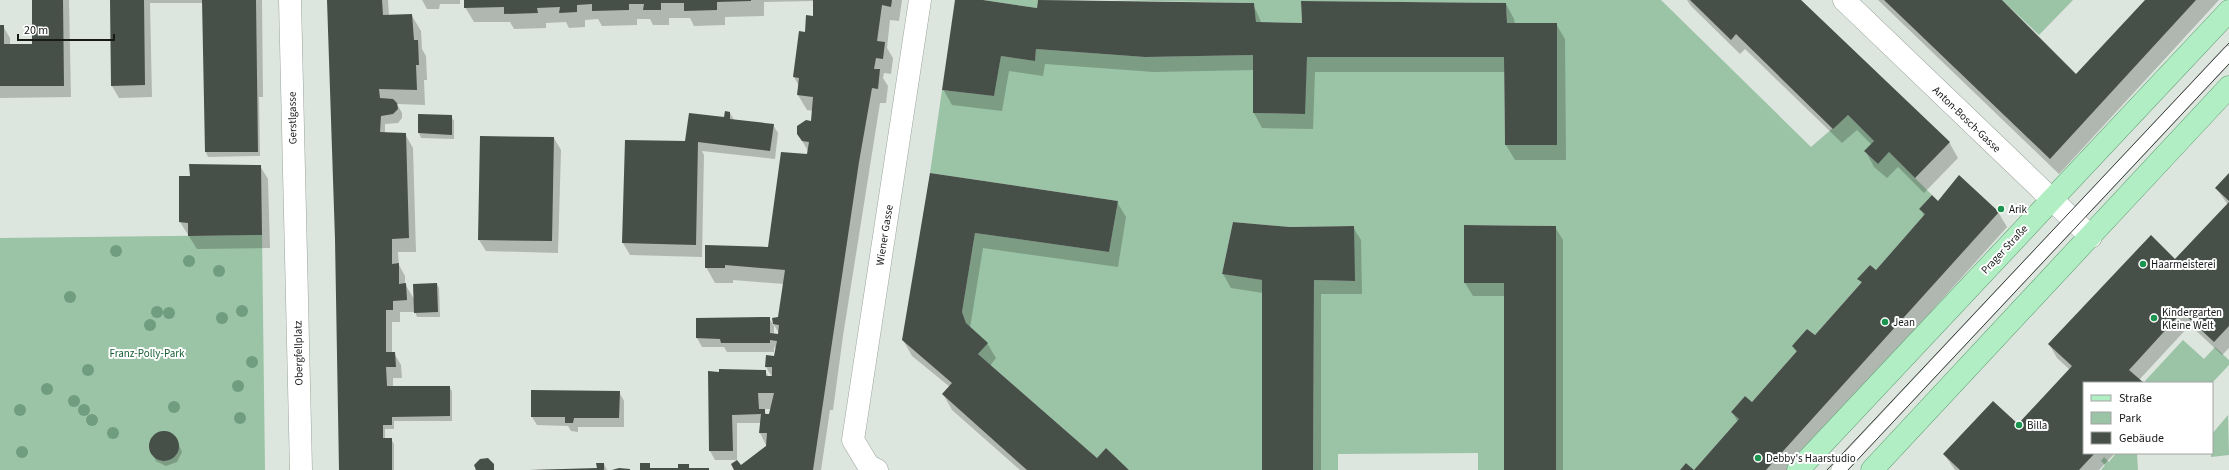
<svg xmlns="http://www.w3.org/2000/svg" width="2229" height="470" viewBox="0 0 2229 470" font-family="'Source Sans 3',sans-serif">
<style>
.green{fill:#9bc3a5}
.shadow{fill:#0003;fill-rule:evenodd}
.building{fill:#474f49;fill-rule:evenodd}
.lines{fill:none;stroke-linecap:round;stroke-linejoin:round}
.service-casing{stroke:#9ba49d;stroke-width:15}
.minor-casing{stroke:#9ba49d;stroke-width:23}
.primary-casing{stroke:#5a9d6e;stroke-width:23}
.service{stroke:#fff;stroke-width:14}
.minor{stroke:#fff;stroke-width:22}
.primary{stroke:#b2eec4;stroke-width:22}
.tram{stroke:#3c403d;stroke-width:1}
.tree{fill:#709c80}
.poi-dot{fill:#1b9450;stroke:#fff;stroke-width:1.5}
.labels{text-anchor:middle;stroke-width:4;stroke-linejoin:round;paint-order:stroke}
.street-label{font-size:11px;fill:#171a18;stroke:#fff}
.poi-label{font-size:11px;fill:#171a18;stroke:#fff;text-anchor:start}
.park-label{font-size:11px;fill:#176034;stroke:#fff}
</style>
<rect width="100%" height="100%" fill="#dce5de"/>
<!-- green -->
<path class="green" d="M983,0H1038L1037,8Z
M1109,0H1661L1811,147L1848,115L1874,141L1865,152L1878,164L1889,152L1932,195L1919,209L1925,214L1876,270L1870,265L1858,278L1862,282L1815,335L1807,329L1797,351L1752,402L1745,396L1731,412L1739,419L1694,470L1686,463L1680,470H1556V226L1464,225V283H1504V470H1478V453L1338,454V470H1313L1314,280L1354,281V226L1290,227L1233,222L1222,274L1262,280V470H1129L1106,448L1097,458L978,354L987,343L966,323L962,312L975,233L1109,252L1118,201L930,173L942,90L994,96L1001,56L1035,61L1036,49L1145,57L1253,55V113L1304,114L1307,57H1504L1505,145H1557V23H1507L1506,3L1301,1L1302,23L1256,22L1254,3Z
M2002,0H2073L2039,35Z
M262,235L265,470H0V238Z
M2183,340L2204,359L2215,347L2229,360V365L2212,383H2147L2145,381Z
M2228,415L2229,455L2211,457L2212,434Z
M2116,453H2137L2138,470H2101L2105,465L2101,461L2104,457L2109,462Z"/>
<!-- shadow -->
<path class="shadow" d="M33,0H69L71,97L0,98V26H3L10,38V45H33Z
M111,0H262L263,97H259L260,156L208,157L206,152L203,3H150L152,97L119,98L112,86Z
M328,0H460V4H440L439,9H427L422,0H388L389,16H412L421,31L422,49L426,56L427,80H424L425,105L397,104L402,113V118L398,123L385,124V133L405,134L413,148L416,252H398L399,265L405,276V284L414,299L437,284L439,288L440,317H417L415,312H400V322H392V353H394L401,365L402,378H393V387H449L452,391V421H394V429H385V439H391L394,444V470H340L336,239Z
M465,0H902L899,21L890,20L887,48L893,58L891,74L884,73L883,78L888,86L886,103H880L843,336L833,410H830L821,470H735L767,447L760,433L761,423H737V460H715L710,451L720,374L765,371L769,377H772L766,367L775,357L776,350L774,346V352H727L724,347H702L697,338V319L769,318L774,326L773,319L779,318L784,284L733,280V283H715L706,267L769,248L807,155L808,151L798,134L812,122L813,111L807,110L798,95L799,86L794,77L806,33L814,17V1L764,2V16L725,17V25L694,26L690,18H669V25H653L650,19H637V25L602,26L598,19L585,20V27L569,28L566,22L546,23V28L514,29L510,22H474L465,7ZM774,325L780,335L774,334ZM763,409H771L770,415H767Z
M956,0H976L1038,10L1039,0L1253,4L1262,24H1303L1506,4L1514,19L1515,24H1556L1565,39L1566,160H1515L1506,145L1505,72H1315L1313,129L1262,128L1254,113V70L1154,72L1045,64L1043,76L1009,71L1002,111L952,105L943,89Z
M1687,0H1801L1949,142L1958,158L1924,193L1898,167L1887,178L1874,167L1866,152L1872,145L1857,130L1842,143L1745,49L1740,54L1691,6Z
M1878,0H2000L2076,76L2147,0H2219L2059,174Z
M730,113L734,120L773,125L778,133L775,159L702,151L704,155L702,257L630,255L623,243L626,141L687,143L725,118Z
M419,115L451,116L454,121V139L421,138L419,133Z
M554,138L561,150L558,253L486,251L479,240Z
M260,166L268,179L270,248L197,249L180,222L191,177Z
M930,174L1117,202L1126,217L1118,267L983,248L970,328L987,343L996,358L990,366L1097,460L1128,470H1020L952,410L943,394L950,387L912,356L903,340Z
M2229,175V348L2222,355L2190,325L2139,380L2142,383H2084V453H2115L2099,470H1955L1944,454L2018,425L2070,370L2057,358L2049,344L2176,260L2228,205L2216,188Z
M1938,202L1998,212L2007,227L1789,470H1696L1738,422L1732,412L1752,403L1797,353L1793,346L1815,337L1862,284L1859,279L1876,271L1924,216L1921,210Z
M1353,227L1361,240L1362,294H1321V470H1263V293L1231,288L1223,274L1290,228Z
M1555,227L1563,240V470H1505V296H1473L1465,283Z
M619,392L624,401V427H578V432L571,431L568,426L537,425L532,417Z
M164,431L175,436L182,452L177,462L166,466L156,461L149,445L154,435Z
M604,464L607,470H532L598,469Z"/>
<!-- building -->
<path class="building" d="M32,0H63L64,86H0V25H4V44H32Z
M110,0H144L145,85L111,86Z
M202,0H256L258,152H205Z
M327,0H382L383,15L412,14L414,40H418L419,65H416L417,90L379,89L380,98L393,99L397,103L398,109L393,114L381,116L380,132L406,133L409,238L392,239V264L399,263V284L406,283L407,300L393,301V310H386V352H395L396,367H386L387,386H450V416L392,417V425H383V438H392V470H339L335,239Z
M464,0H751V1L717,2V10L684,11V3H661V10H643L644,4H629V10L592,11V4L577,5V12L559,13L560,7L537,8L538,13L504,14V7L464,8Z
M813,0H892L891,7L882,5L877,41L885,42L883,59L876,58L874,69H880L878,89L872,88L859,162L813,470H734L731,464L737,460L741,465L766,446L767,433H759L761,414L732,415L733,451H709L708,371L719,372V369L766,370V376H772V367H765L766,355L774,356L777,341L770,340V343H721L720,339L696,338V318L770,317V333L778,334L779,325L773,324L772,318L778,317L785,270L725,265V268H705V245L768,247L781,152L807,154L809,142L802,141L797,134V126L806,120L811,121L813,97L797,95L799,78L793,77L799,31L805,32L806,15L813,16ZM758,393H774L769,414H765V409H759Z
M955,0H983L1037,8L1038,0L1254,3L1256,22L1302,23L1301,1L1506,3L1507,23H1557V145H1505L1504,57H1307L1305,114L1253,113V55L1145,57L1036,49L1035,61L1001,56L994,96L942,90Z
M1690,0H1801L1950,142L1915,178L1889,152L1878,164L1864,151L1874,141L1848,115L1833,129L1736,34L1731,40Z
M1884,0H2002L2076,74L2145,0H2196L2050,159Z
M725,111L730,112V119L774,124L770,151L698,142L696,245L622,243L625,140L685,141L689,113L724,117Z
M418,114L452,115V135L418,133Z
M480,136L554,137L552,241L478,240Z
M189,164L261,165L262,235L188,236V223L179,222V176H190Z
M930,173L1118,201L1109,252L975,233L962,312L966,323L988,343L978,354L1097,458L1106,448L1129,470H1027L942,394L952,383L902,340Z
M2229,173V201L2215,188Z
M1959,175L1999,212L1766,470H1680L1686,463L1694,470L1739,419L1731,412L1745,396L1752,402L1797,351L1792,346L1807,329L1815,335L1862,282L1857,279L1870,265L1876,270L1925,214L1919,209L1932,195L1938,201Z
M2229,202V326L2214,342L2182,312L2129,370L2144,383H2084V453H2095L2079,470H1960L1943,454L1993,401L2018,424L2072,366L2048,344L2151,235L2175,259Z
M1233,222L1290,227L1354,226L1355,281L1314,280L1313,470H1262V280L1222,274Z
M1464,225L1556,226V470H1504V283H1464Z
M437,283L438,312L414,313L413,284Z
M531,390L620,391L619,418H574L573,423H565V417H531Z
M149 446a15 15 0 1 1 30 0a15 15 0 1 1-30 0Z
M488,458L494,464V470H476L474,465L480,459Z
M596,463H604V470H529L597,468Z
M640,463H650V468H678V464H689V468H709V470H640Z
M619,468L630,469V470H612Z"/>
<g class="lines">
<defs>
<path id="service" d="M1838,470L2229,53"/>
<path id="minor" d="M290,0L301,470
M1844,0L2091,237
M877,470L868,465L853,440L920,0"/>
<path id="primary" d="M1798,470L2229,11
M1872,470L2229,87"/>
</defs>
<!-- service casing -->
<use href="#service" class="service-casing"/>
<!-- minor casing -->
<use href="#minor" class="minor-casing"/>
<!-- primary casing -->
<use href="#primary" class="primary-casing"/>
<!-- service -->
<use href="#service" class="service"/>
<!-- minor -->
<use href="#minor" class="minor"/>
<!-- primary -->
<use href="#primary" class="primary"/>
<!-- tram -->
<path class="tram" d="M1827,470L2229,43
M1848,470L2229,64"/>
</g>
<!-- trees -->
<g class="tree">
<circle cx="116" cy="251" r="6"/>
<circle cx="189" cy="261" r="6"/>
<circle cx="219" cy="271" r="6"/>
<circle cx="70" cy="297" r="6"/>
<circle cx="242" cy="311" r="6"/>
<circle cx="157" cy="312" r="6"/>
<circle cx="169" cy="313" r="6"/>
<circle cx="222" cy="318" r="6"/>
<circle cx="150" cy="325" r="6"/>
<circle cx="252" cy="362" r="6"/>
<circle cx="88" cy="370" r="6"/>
<circle cx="238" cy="386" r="6"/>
<circle cx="47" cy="389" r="6"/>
<circle cx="74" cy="401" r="6"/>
<circle cx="174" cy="407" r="6"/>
<circle cx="20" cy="410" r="6"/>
<circle cx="84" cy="410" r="6"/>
<circle cx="240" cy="418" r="6"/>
<circle cx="92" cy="420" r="6"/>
<circle cx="113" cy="433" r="6"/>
<circle cx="22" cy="452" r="6"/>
</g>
<!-- markers -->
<g class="poi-dot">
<circle cx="2001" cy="209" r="4"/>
<circle cx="2143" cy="264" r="4"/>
<circle cx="2154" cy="318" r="4"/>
<circle cx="1885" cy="322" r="4"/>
<circle cx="2019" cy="425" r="4"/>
<circle cx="1758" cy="458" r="4"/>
</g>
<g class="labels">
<!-- street labels -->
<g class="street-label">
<text transform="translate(292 118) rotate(-91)" y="4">Gerstlgasse</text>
<text transform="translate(1967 119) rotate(44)" y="4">Anton-Bosch-Gasse</text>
<text transform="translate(884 235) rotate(-81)" y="4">Wiener Gasse</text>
<text transform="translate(2004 249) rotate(-47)" y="4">Prager Straße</text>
<text transform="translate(298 353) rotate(-91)" y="4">Obergfellplatz</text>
</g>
<!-- poi labels -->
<g class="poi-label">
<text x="2009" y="213">Arik</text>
<text x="2151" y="268">Haarmeisterei</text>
<text x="2162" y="316">Kindergarten<tspan x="2162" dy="13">Kleine Welt</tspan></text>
<text x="1893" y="326">Jean</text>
<text x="2027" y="429">Billa</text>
<text x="1766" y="462">Debby's Haarstudio</text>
</g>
<!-- park labels -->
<g class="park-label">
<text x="147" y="357">Franz-Polly-Park</text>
</g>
</g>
<!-- legend -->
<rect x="2083" y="382" width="130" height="72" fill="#ffffff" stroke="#a2a3a3"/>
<rect x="2091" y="395" width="20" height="6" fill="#b2eec4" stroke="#a2a3a3"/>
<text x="2119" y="402" font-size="12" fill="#171a18">Straße</text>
<rect x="2091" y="412" width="20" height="12" fill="#9bc3a5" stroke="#a2a3a3"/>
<text x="2119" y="422" font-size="12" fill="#171a18">Park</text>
<rect x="2091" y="432" width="20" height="12" fill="#474f49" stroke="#a2a3a3"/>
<text x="2119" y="442" font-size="12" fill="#171a18">Gebäude</text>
<!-- scale -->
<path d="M18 34v6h96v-6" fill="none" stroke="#171a18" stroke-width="2"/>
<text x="24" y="34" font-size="12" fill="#171a18" stroke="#ffffff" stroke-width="3" paint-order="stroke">20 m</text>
</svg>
